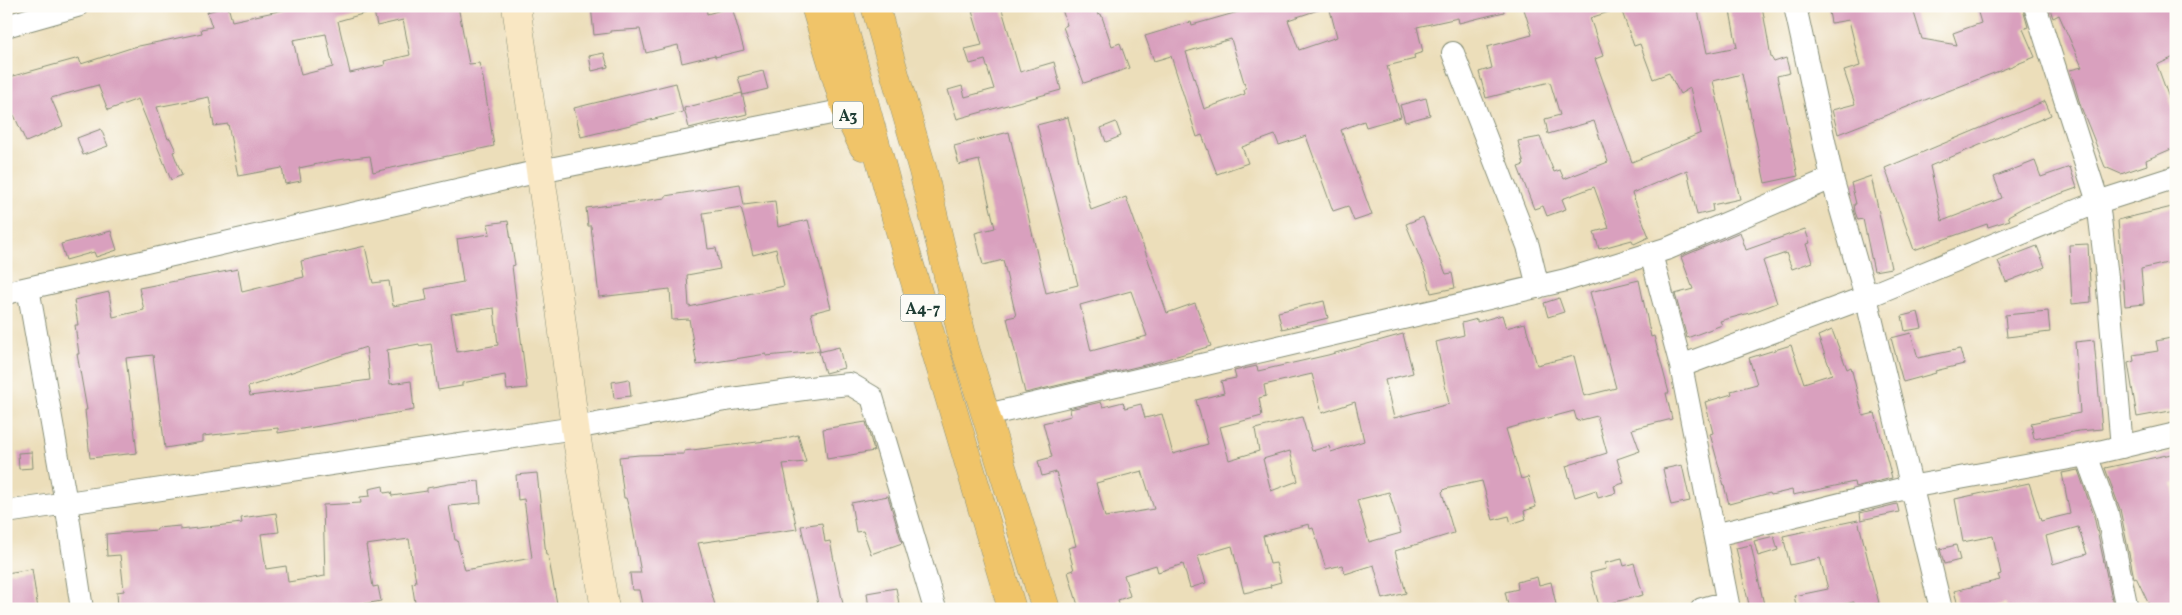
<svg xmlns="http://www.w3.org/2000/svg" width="2182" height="615" viewBox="0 0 2182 615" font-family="Vollkorn,serif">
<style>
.building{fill:#d9a0be;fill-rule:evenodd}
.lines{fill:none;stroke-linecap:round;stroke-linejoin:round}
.minor-casing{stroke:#868e77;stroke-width:24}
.secondary-casing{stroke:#868e77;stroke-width:29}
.trunk-casing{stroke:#868e77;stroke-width:29}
.minor{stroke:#fff;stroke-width:22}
.secondary{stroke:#f9e7c3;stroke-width:28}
.trunk{stroke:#f0c469;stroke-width:28}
.labels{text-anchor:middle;stroke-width:4;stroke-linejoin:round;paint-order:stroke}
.shield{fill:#fdfcf7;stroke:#62766e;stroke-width:1}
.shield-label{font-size:16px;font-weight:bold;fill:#1f3d34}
</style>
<rect width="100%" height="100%" fill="#fdfcf7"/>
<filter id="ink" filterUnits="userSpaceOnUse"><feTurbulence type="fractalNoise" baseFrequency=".02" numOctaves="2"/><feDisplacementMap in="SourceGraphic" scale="10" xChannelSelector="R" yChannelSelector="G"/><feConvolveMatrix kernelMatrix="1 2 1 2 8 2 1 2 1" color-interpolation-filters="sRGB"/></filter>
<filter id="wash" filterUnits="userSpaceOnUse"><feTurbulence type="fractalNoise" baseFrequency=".0096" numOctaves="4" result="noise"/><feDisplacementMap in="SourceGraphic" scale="20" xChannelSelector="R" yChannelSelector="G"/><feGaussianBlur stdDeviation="1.12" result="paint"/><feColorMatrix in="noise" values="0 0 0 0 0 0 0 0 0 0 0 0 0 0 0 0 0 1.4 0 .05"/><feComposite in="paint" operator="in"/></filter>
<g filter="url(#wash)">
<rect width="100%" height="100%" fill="#ecdeba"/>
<g id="blocks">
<!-- building -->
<path class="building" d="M228,6L232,21L302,6H372L373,11L338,21L350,73L385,65L384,61L410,55L403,20L377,26L373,6H458L469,64L479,63L483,78L494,146L373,172L370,156L337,160L299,168L301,181L285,184L282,168L238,176L228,124L214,126L209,97L157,107L168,139L170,138L176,151L173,152L182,175L171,180L138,99L108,110L98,85L51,98L63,126L26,142L14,115L6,118V78L79,58L81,64L134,47L202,33L201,29L212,27L207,12ZM326,34L333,67L301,75L293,40Z
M591,6H706L707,14L732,7L744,50L715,57V55L682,63L678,45L646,53L640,29L610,31V33L594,35Z
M991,6H1001L1020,72L1054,62L1061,90L957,119L948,90L962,86L965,97L994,89L985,60L970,64L965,49L982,45L972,11Z
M1061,6H1095L1098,15L1101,14L1112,46L1120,43L1129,68L1084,83L1063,27L1067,25Z
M1259,6H1320L1321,9L1288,20L1299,50L1337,37L1329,6H1503L1504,12L1459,23L1458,18L1417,27L1423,52L1414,55L1415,59L1387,66L1401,117L1366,127L1364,121L1341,130L1372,215L1354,221L1348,206L1333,211L1306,136L1279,145L1275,135L1242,147L1248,163L1217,174L1202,135L1197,137L1171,56L1154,61L1145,36L1191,22L1192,25ZM1231,39L1246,89L1244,90L1245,94L1204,109L1186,52Z
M1523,6H1618V9L1590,18L1603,56L1595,59L1632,162L1701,133L1690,88L1680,94L1669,73L1653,79L1640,44L1634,46L1620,6H1697L1707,53L1737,47L1729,6H1762L1771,57L1774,62L1786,58L1790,73L1777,76L1798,176L1765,183L1742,74L1713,81L1740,199L1712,205L1713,211L1697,215L1687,170L1632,193L1649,237L1634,244L1632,240L1599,249L1594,232L1609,228L1594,187L1562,199L1566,209L1547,216L1543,206L1534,209L1518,167L1524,165L1518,141L1540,137L1554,172L1560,170L1564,179L1608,162L1594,121L1548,134L1545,119L1560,115L1550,82L1486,98L1479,72L1492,68L1487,47L1532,35Z
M1828,6H1912L1922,39L1957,45L1953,33L1981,23L1976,6H2022L2028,27L2023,29L2035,57L1838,134L1832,110L1855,104L1844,71L1860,66L1849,20L1831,23Z
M2049,6H2169L2176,23V56L2157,65L2176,117V147L2146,160L2147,165L2129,171L2121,174L2105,167L2081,107L2070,70L2082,67L2059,15L2053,18Z
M604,53L608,67L592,71L589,56Z
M763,71L768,89L743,95L738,77Z
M676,83L683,112L581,137L574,108Z
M742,93L747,114L689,128L684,108Z
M1426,98L1430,115L1405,122L1400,105Z
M2045,101L2051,115L1930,166L1942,221L2002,198L1994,177L2035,161L2041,177L2070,167L2077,188L2026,206L2008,216L2010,220L1988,227L1987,224L1914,250L1885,168Z
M1068,117L1091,210L1126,197L1167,313L1195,303L1211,346L1153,363L1025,393L1007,318L1016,316L1003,260L983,265L975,233L995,228L979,160L959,165L954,146L1009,132L1046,293L1078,285L1037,125ZM1131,291L1147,336L1091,351L1080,305Z
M1116,122L1121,136L1106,142L1101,128Z
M101,129L108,146L83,155L77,138Z
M1871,176L1891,268L1874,271L1863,219L1858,220L1855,212L1854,204H1856L1851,183Z
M740,184L744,205L775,201L778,227L808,220L831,308L811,313L820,351L766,356V354L697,365L689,319L672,320L670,289L599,297L591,226H588L586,208L665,198V196ZM741,207L753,255L776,249L784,286L689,307L687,275L720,269L716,248L708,249L703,213Z
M2176,206V234H2173L2175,242L2172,243L2176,261L2141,269L2144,304L2125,306L2118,220Z
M1423,217L1446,274L1452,273L1455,288L1431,293L1426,273L1406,224Z
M508,221L515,265L512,266L527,388L507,390L505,375L462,383V386L438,390L431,344L419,346V344L387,350L390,384L411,381L414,410L278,433V428L203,436V442L165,448L153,355L126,358L137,453L90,458L85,410H87L77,354H79L75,325H78L74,300L109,292L113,317L144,310L139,288L238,269L242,292L304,277L301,261L365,246L373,283L389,281L393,306L427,300L425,289L463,282L457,239L490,234L488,224ZM494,308L498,345L457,352L451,314ZM366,347L370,380L250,396L248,387Z
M1805,229L1810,243L1806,244L1812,262L1792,269L1786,253L1763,261L1777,303L1753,312L1720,321L1722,325L1687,338L1675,294L1693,289L1681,257L1740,232L1746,250Z
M111,231L117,250L96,257L94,252L66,260L61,244Z
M2088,244L2091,302L2072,304L2069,245Z
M2037,246L2045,267L2006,282L1998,261Z
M1639,280L1651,337L1654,336L1669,393H1666L1672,419L1632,429L1640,451L1617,459L1624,483L1614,486L1616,493L1598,498L1596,490L1575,497L1566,466L1607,453L1597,416L1577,421L1574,411L1506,429L1521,479L1528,477L1536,507L1524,511L1526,519L1511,524L1509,516L1493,520L1482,481L1445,489L1442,492L1454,533L1395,551L1406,593L1383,599L1374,565L1345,574L1342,565L1326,569L1313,528L1310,529L1309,524L1263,536L1270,564L1276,563L1281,582L1270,585L1271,587L1244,593L1232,546L1198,556L1206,583L1190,588L1183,564L1158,572L1156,565L1124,575L1130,596L1118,600L1120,609H1079L1068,572L1074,570L1068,548L1076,546L1062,492L1056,472L1042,476L1038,461L1052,457L1043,423L1071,416L1070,409L1101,402L1103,407L1123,402L1125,408L1141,404L1145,418L1162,414L1173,454L1208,444L1196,400L1224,393L1221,381L1236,378L1234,371L1257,366L1258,371L1328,355L1403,334L1413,373L1385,380L1394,418L1449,404L1436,342L1464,335L1462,323L1477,319V322L1502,315L1506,328L1525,323L1537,365L1574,356L1584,396L1616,388L1590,292ZM1312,374L1322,413L1355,402L1364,441L1331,452L1329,446L1312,451L1302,417L1255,429L1259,451L1229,460L1220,427L1262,416L1259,398L1266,396L1264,385ZM1290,451L1298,481L1271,491L1263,459ZM1142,471L1154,509L1105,517L1096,483ZM1389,492L1401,533L1369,542L1357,500Z
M1559,298L1564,312L1548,317L1544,303Z
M1324,301L1328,318L1282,329L1278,312Z
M2048,311L2050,332L2007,337L2005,315Z
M1918,312L1922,328L1905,331L1902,316Z
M1832,330L1847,369L1851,367L1863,416L1875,413L1892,478L1855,487L1854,482L1793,495L1792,490L1771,495L1770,493L1729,504L1710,434L1713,433L1705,402L1732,394L1731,391L1757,384L1749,358L1791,345L1804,383L1832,374L1818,336Z
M1911,333L1918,358L1960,349L1964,364L1935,371L1936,373L1903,382L1891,338Z
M2176,337V410L2137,417L2128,363L2134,361L2133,355L2158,351L2156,341Z
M2094,340L2102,429L2079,431L2034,439L2031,423L2080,413L2075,342Z
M839,347L844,368L825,373L819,352Z
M629,379L631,396L614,398L612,382Z
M866,422L874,451L827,459L823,429Z
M798,435L806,462L783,464L797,529L698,543L716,609H643L639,590H632L630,573H641L630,512L626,498H624L619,457L639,455L684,454V451L782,439Z
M32,452L33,468L19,469L18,453Z
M2176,453V482L2172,483L2176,506V609H2151L2136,577L2134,578L2120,509L2105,468Z
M1682,465L1690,501L1671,505L1663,469Z
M2078,470L2094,516L2114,609H2007L2005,603L1985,609H1959L1954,591L2000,580L1998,575L2001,574L1993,536L1963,542L1955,499L2029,483L2041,521L2070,514L2062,473ZM2078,527L2087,554L2053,564L2046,536Z
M537,473L546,555H548L558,609H416L412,583L416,582L409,539L366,545L373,587L378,586L381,601L337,609H118L117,592L124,591L120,555L107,556L106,534L157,530V528L180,526V530L242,523L241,518L276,513L279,532L261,534L266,569L286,566L288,582L325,576L323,505L361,503L360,497L370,496L369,489L383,486L384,493L391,492L392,496L427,491V488L449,484L479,481L481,503L449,506L455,540H457L465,570L532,558L524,499L518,500L516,475Z
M888,496L902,543L871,554L863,531L856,532L851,503Z
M1897,504L1899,512L1861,520L1860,513Z
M1858,520L1879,603L1855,609L1854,602L1825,609H1797L1794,596L1828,589L1820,558L1790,565L1783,536Z
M822,523L825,542L830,541L844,609H819L801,526Z
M1774,536L1778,550L1758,556L1754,541Z
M1751,545L1758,578L1765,609H1750L1736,548Z
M1956,545L1960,560L1944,564L1940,549Z
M1622,559L1624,566L1634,563L1643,595L1599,606L1590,573L1606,569L1605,563Z
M32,569L38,609H6V573Z
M1537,577L1539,585L1551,582L1557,609H1509L1505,592L1518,589L1517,582Z
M896,588L899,604L869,609L867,593Z"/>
</g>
</g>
<g filter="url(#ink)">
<use href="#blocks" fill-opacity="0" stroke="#868e77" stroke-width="1"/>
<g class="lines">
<defs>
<path id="minor" d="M1795,6L1832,178L1866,297L1941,609
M2035,6L2098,202L2107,277L2122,447
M6,26L77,6
M1453,53L1528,246L1538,287
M1651,254L1681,366L1729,609
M28,288L66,503L82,609
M6,293L540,171L846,110
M1681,366L1866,297L2098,202L2176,177
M987,415L1566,280L1669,248L1832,178
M2086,455L2107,512L2127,609
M6,512L575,428L725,400L818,387L850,384L872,397L935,609
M1715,535L1910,487L2086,455L2176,434
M1702,609L1727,602"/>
<path id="secondary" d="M516,6L558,293L575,428L605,609"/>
<path id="trunk" d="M815,6L846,110L863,146
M838,6L896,218L1012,609
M875,6L923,171L965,348L1046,609"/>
</defs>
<!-- minor casing -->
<use href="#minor" class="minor-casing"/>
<!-- secondary casing -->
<use href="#secondary" class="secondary-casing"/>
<!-- trunk casing -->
<use href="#trunk" class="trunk-casing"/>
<!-- minor -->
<use href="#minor" class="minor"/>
<!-- secondary -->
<use href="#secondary" class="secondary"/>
<!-- trunk -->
<use href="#trunk" class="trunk"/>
</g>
</g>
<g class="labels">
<!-- shield labels -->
<g class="shield">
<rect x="833" y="101.5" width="30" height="27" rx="4"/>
<rect x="900.5" y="294.5" width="45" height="27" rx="4"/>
</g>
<g class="shield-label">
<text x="848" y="121">A3</text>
<text x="923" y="314">A4-7</text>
</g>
</g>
<!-- margin -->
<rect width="2182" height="615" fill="none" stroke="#fdfcf7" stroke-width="25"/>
</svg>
